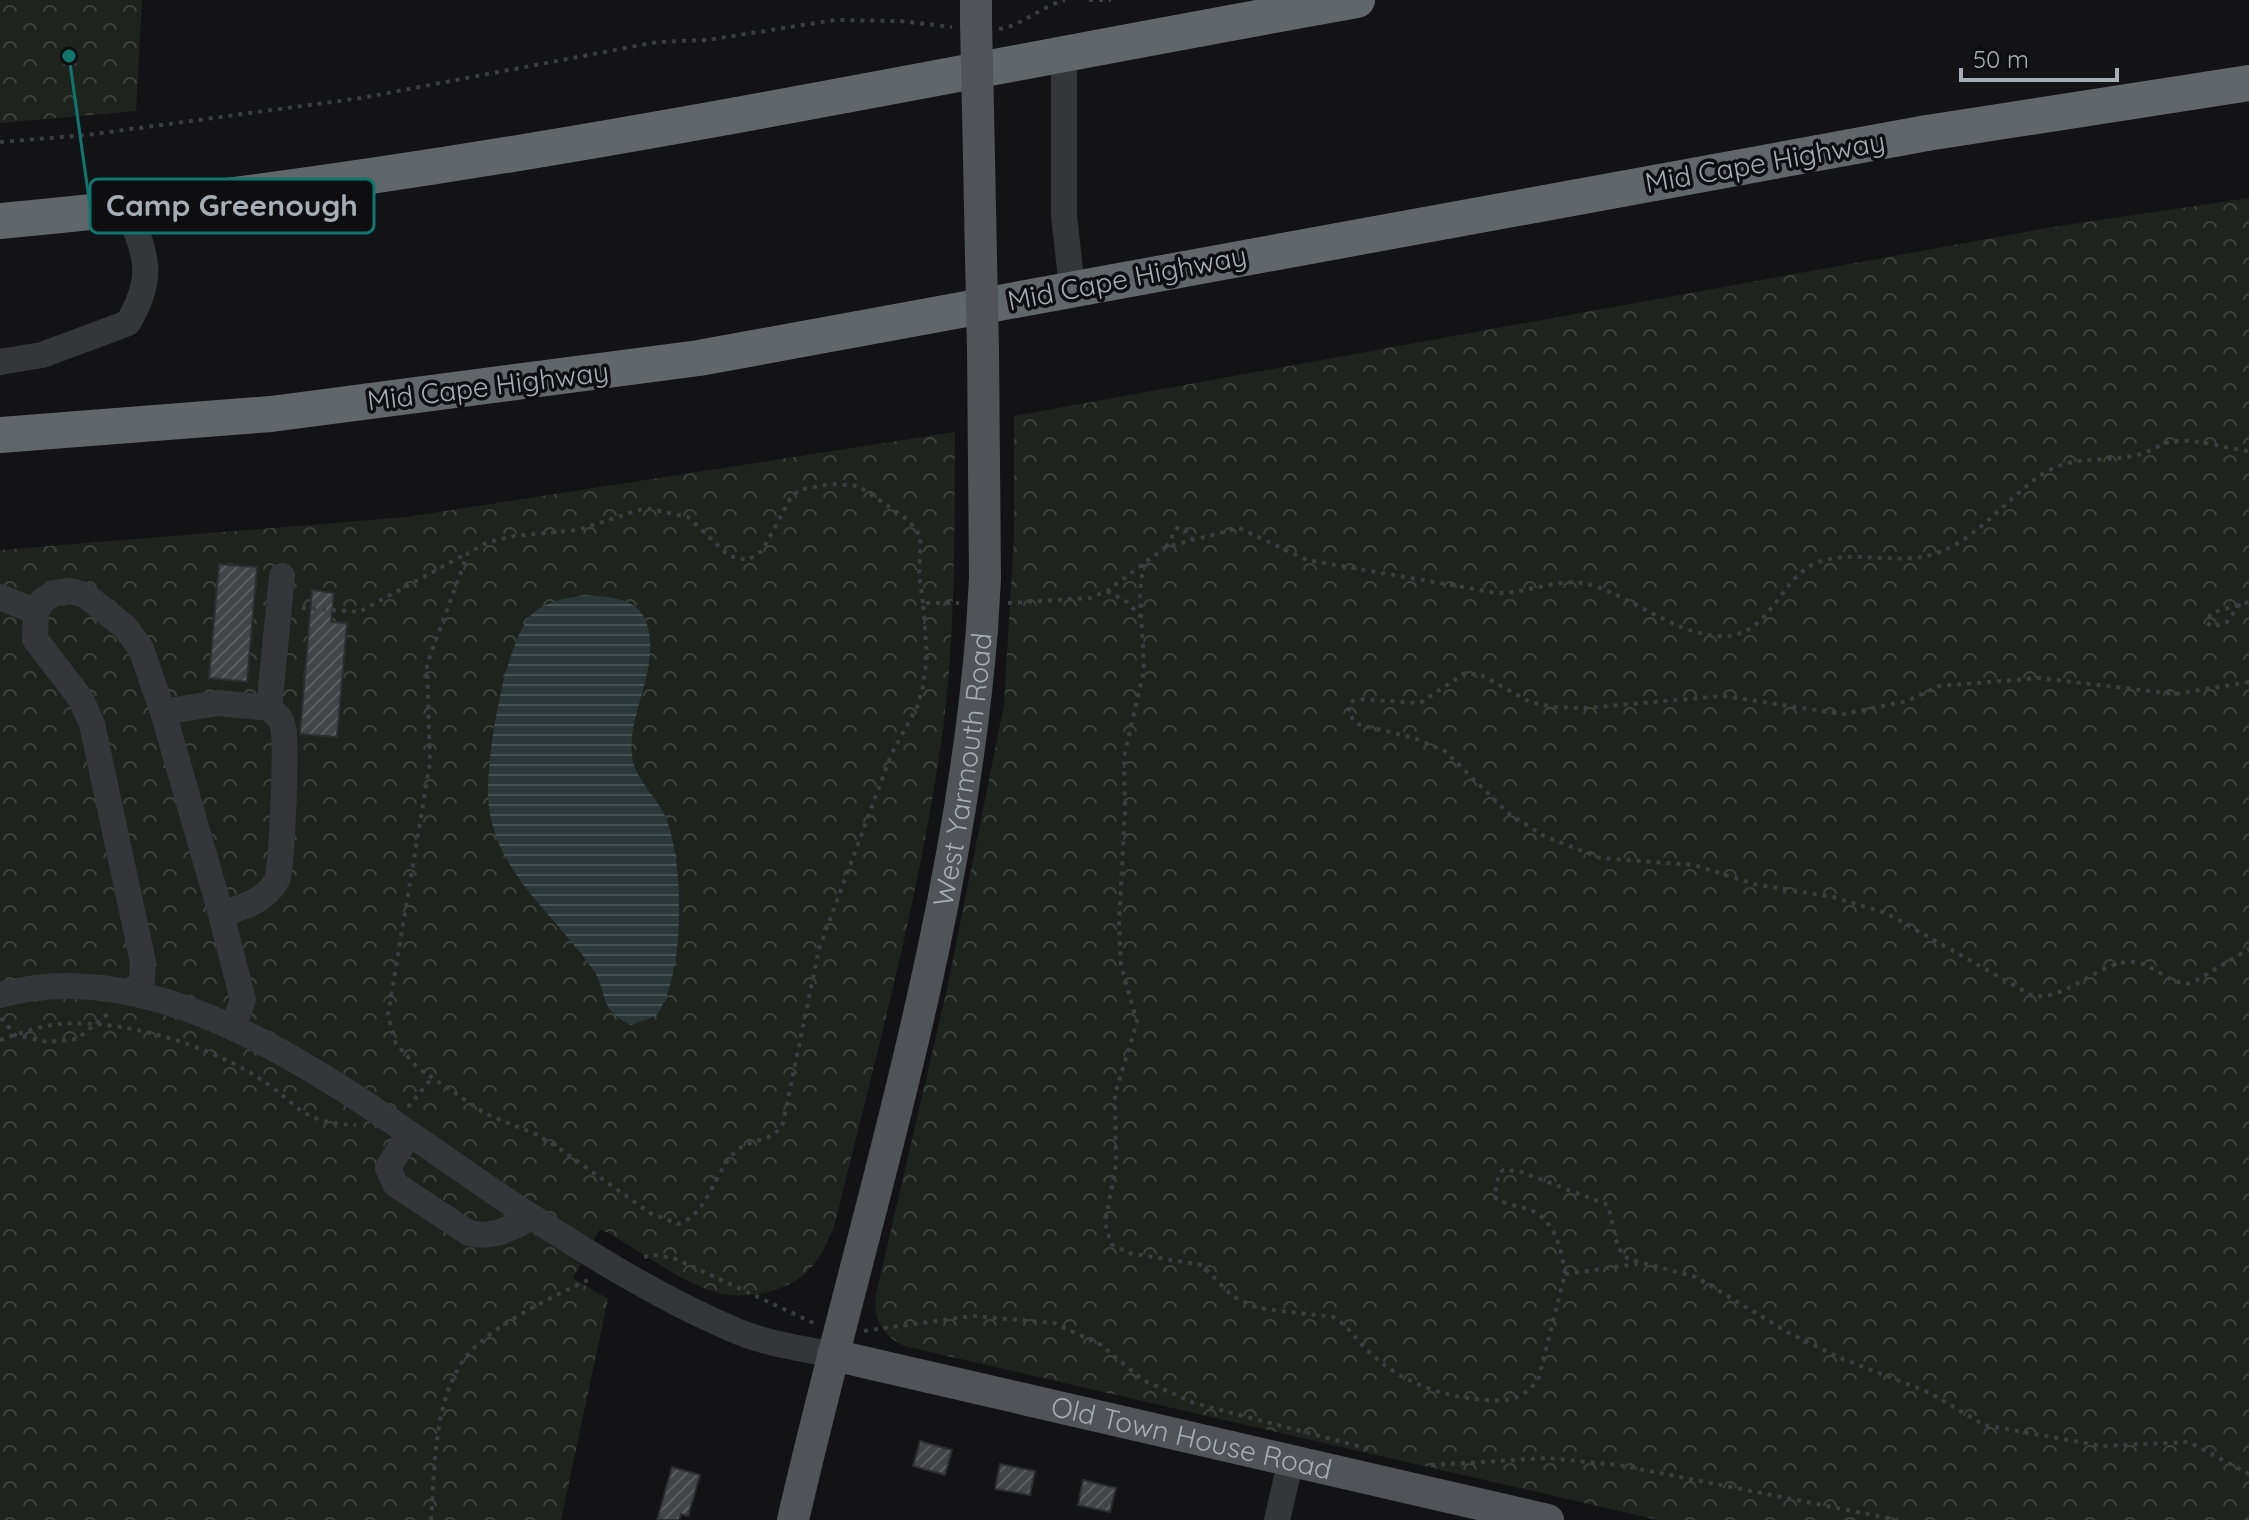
<svg xmlns="http://www.w3.org/2000/svg" width="2249" height="1520" viewBox="0 0 2249 1520" font-family="Quicksand,sans-serif">
<style>
.park{fill:url(#park-crowns)}
.water{fill:url(#water-rules)}
.building{fill:url(#building-hatch);stroke:#2d2e31;stroke-width:2}
.lines{fill:none;stroke-linecap:round;stroke-linejoin:round}
.path{stroke:#3a3e40;stroke-width:4;stroke-dasharray:4 6;stroke-linecap:butt}
.minor{stroke:#343639;stroke-width:26}
.major{stroke:#505458;stroke-width:32}
.highway{stroke:#60666a;stroke-width:36}
.major-bridge{stroke:#505458;stroke-width:32}
.labels{text-anchor:middle;stroke-width:7;stroke-linejoin:round;paint-order:stroke}
.street-label{font-size:28px;fill:#a5aeb4;stroke:#0e0e10}
.leader{fill:none;stroke:#0f766e;stroke-width:3}
.callout-dot{fill:#0f766e;stroke:#0e0e10;stroke-width:3}
.callout{fill:#0e0e10;stroke:#0f766e;stroke-width:3}
.callout-label{font-size:30px;text-anchor:middle;font-weight:bold;fill:#a5aeb4}
</style>
<defs>
<pattern id="park-crowns" width="20" height="18" patternUnits="userSpaceOnUse" patternTransform="scale(2)"><rect width="20" height="18" fill="#1e241d"/><path d="M2 6a3 3 0 1 1 6 0M12 15a3 3 0 1 1 6 0" fill="none" stroke="#3c413b"/></pattern>
<pattern id="water-rules" width="6" height="5" patternUnits="userSpaceOnUse" patternTransform="scale(2)"><rect width="6" height="5" fill="#2c373a"/><path d="M0 2.5h6" fill="none" stroke="#485154"/></pattern>
<pattern id="building-hatch" width="6" height="6" patternUnits="userSpaceOnUse" patternTransform="scale(2)"><rect width="6" height="6" fill="#424548"/><path d="M-1 1l2-2M0 6l6-6M5 7l2-2" fill="none" stroke="#5a5d60"/></pattern>
</defs>
<rect width="100%" height="100%" fill="#131315"/>
<!-- park -->
<path class="park" d="M0,0H142L136,111L0,123Z
M2249,198V1520H1658L904,1346C881,1335 873,1318 876,1294L947,989L1004,705L1014,536V416L2053,227Z
M955,432C954,531 956,631 943,729C920,898 874,1062 834,1227C827,1242 821,1258 809,1270C785,1294 740,1302 709,1290C670,1276 637,1247 600,1229L573,1278L608,1299L561,1520H0V550L407,517Z"/>
<!-- water -->
<path class="water" d="M584,595C605,597 633,596 644,617C665,661 627,711 632,755C634,778 654,794 664,814C685,857 686,977 656,1016L631,1025C597,1010 608,989 592,968C564,928 525,896 503,852C494,835 488,813 488,794C487,754 505,640 533,613C547,601 567,598 584,595Z"/>
<!-- building -->
<path class="building" d="M219,564L257,567L247,682L209,678Z
M312,590L334,593L331,622L347,623L337,737L300,734Z
M920,1441L952,1450L945,1475L913,1466Z
M1000,1464L1035,1471L1030,1495L995,1489Z
M672,1467L700,1475L688,1516L681,1514L679,1520H657Z
M1083,1480L1116,1488L1110,1512L1078,1505Z"/>
<g class="lines">
<!-- path -->
<path class="path" d="M1089,0H1111
M999,29C1024,25 1039,7 1065,0
M0,142L87,135L361,98L657,42L707,40L835,20L900,21L952,27
M1166,547L1177,528L1185,529L1192,538
M1143,564L1140,594L1144,670L1124,757L1125,811L1119,925L1121,965L1137,1022L1115,1094L1116,1164L1105,1223L1111,1244L1129,1253L1202,1265L1232,1296L1257,1308L1333,1317C1348,1325 1356,1340 1368,1351C1402,1383 1441,1397 1487,1400C1511,1402 1526,1398 1539,1377L1565,1274C1562,1250 1555,1220 1530,1210C1518,1205 1504,1205 1494,1197L1499,1174L1503,1170L1519,1171L1608,1205L1618,1248L1628,1259L1696,1277L1789,1333L1838,1357L1930,1393L1984,1425L2102,1446L2189,1442L2249,1474
M1107,591L1127,602L1140,616
M923,603L919,573L921,536L908,520L859,486L831,484L799,490L790,499L762,551L748,560L729,556L688,517L645,508L578,530L514,536L488,542L468,553L427,664L430,763L388,1015L396,1044L418,1068L484,1113L535,1134L556,1146L650,1213L678,1224C709,1214 714,1171 736,1151C750,1138 774,1143 783,1123L819,949L891,755L918,705L923,686L927,657L923,603H959
M1008,603L1090,598L1107,591L1166,547L1239,528L1307,560L1497,593C1527,594 1558,577 1587,584C1632,594 1693,650 1741,633C1773,621 1784,577 1816,563C1854,548 1899,567 1937,553C1974,540 2003,504 2034,480C2071,452 2096,464 2137,455C2151,452 2162,442 2177,441C2201,439 2225,449 2249,451
M2240,604L2227,622L2213,627L2207,623L2211,613L2249,602
M302,608L359,612L466,554
M2249,682L2175,694L2039,678L1939,686L1907,701L1843,714L1723,696L1586,708L1553,707L1530,702L1481,675L1465,673L1420,703L1358,699L1351,702L1348,713L1357,724L1414,738L1445,751L1508,813L1544,836L1600,858L1694,865L1754,884L1833,897L1886,913L2033,996C2065,1000 2094,966 2127,962C2151,959 2169,987 2192,983L2249,949
M1,1018L15,1035L47,1042L77,1039L109,1013
M0,1040C19,1034 39,1026 59,1024C124,1019 205,1044 259,1078C300,1105 300,1123 356,1125
M408,1107L432,1078
M644,1257L655,1255L676,1259L816,1324
M1565,1274L1637,1264
M864,1331L972,1316L1054,1323L1101,1345L1143,1380L1194,1403L1373,1450
M1431,1465L1547,1458L1619,1465L1898,1520
M431,1520C435,1469 433,1409 461,1364C481,1330 552,1297 588,1280"/>
<!-- minor -->
<path class="minor" d="M1064,52V216L1072,287
M0,362L42,355L128,323C155,276 147,256 127,209
M0,597L36,612
M221,914L163,712L218,703L269,708
M141,994L143,962L92,724L81,699L35,639L36,612L43,600L55,593L70,591L85,595L125,627L141,649L163,712
M0,995C185,943 385,1124 532,1217C597,1259 667,1302 739,1332C768,1344 802,1348 833,1355
M233,1027L243,1000L221,914C242,908 265,901 277,880C282,871 287,741 283,727C281,718 276,714 269,708L282,576
M408,1135L388,1168L396,1185L469,1233C494,1239 510,1228 532,1217
M1277,1520L1291,1460"/>
<!-- major -->
<g class="major">
<path d="M976,0V23"/>
<path d="M978,110L981,257"/>
<path d="M983,350L985,578"/>
<path id="s1" d="M833,1355L1548,1520"/>
<path id="s2" d="M793,1520C861,1225 958,933 982,629"/>
</g>
<!-- highway -->
<path class="highway" d="M0,221C457,180 906,80 1357,0
M0,435L271,414L699,358L1927,133L2249,83"/>
<!-- major-bridge -->
<path class="major-bridge" d="M976,23L978,110
M981,257L983,350
M982,629L985,578"/>
</g>
<g class="labels">
<!-- street labels -->
<g class="street-label">
<text transform="translate(1765 162) rotate(-10)" y="10">Mid Cape Highway</text>
<text transform="translate(1127 278) rotate(-11)" y="10">Mid Cape Highway</text>
<text transform="translate(488 386) rotate(-7)" y="10">Mid Cape Highway</text>
<text dy="10" stroke="none"><textPath href="#s2" startOffset="770">West Yarmouth Road</textPath></text>
<text dy="10" stroke="none"><textPath href="#s1" startOffset="368">Old Town House Road</textPath></text>
</g>
</g>
<!-- callouts -->
<path class="leader" d="M69 56L90 206"/>
<circle class="callout-dot" cx="69" cy="56" r="8"/>
<rect class="callout" x="90" y="179" width="284" height="54" rx="8"/>
<g class="callout-label">
<text x="232" y="216">Camp Greenough</text>
</g>
<!-- scale -->
<path d="M1961 68v12h156v-12" fill="none" stroke="#a5aeb4" stroke-width="4"/>
<text x="1973" y="68" font-size="24" fill="#a5aeb4" stroke="#0e0e10" stroke-width="6" paint-order="stroke">50 m</text>
</svg>
